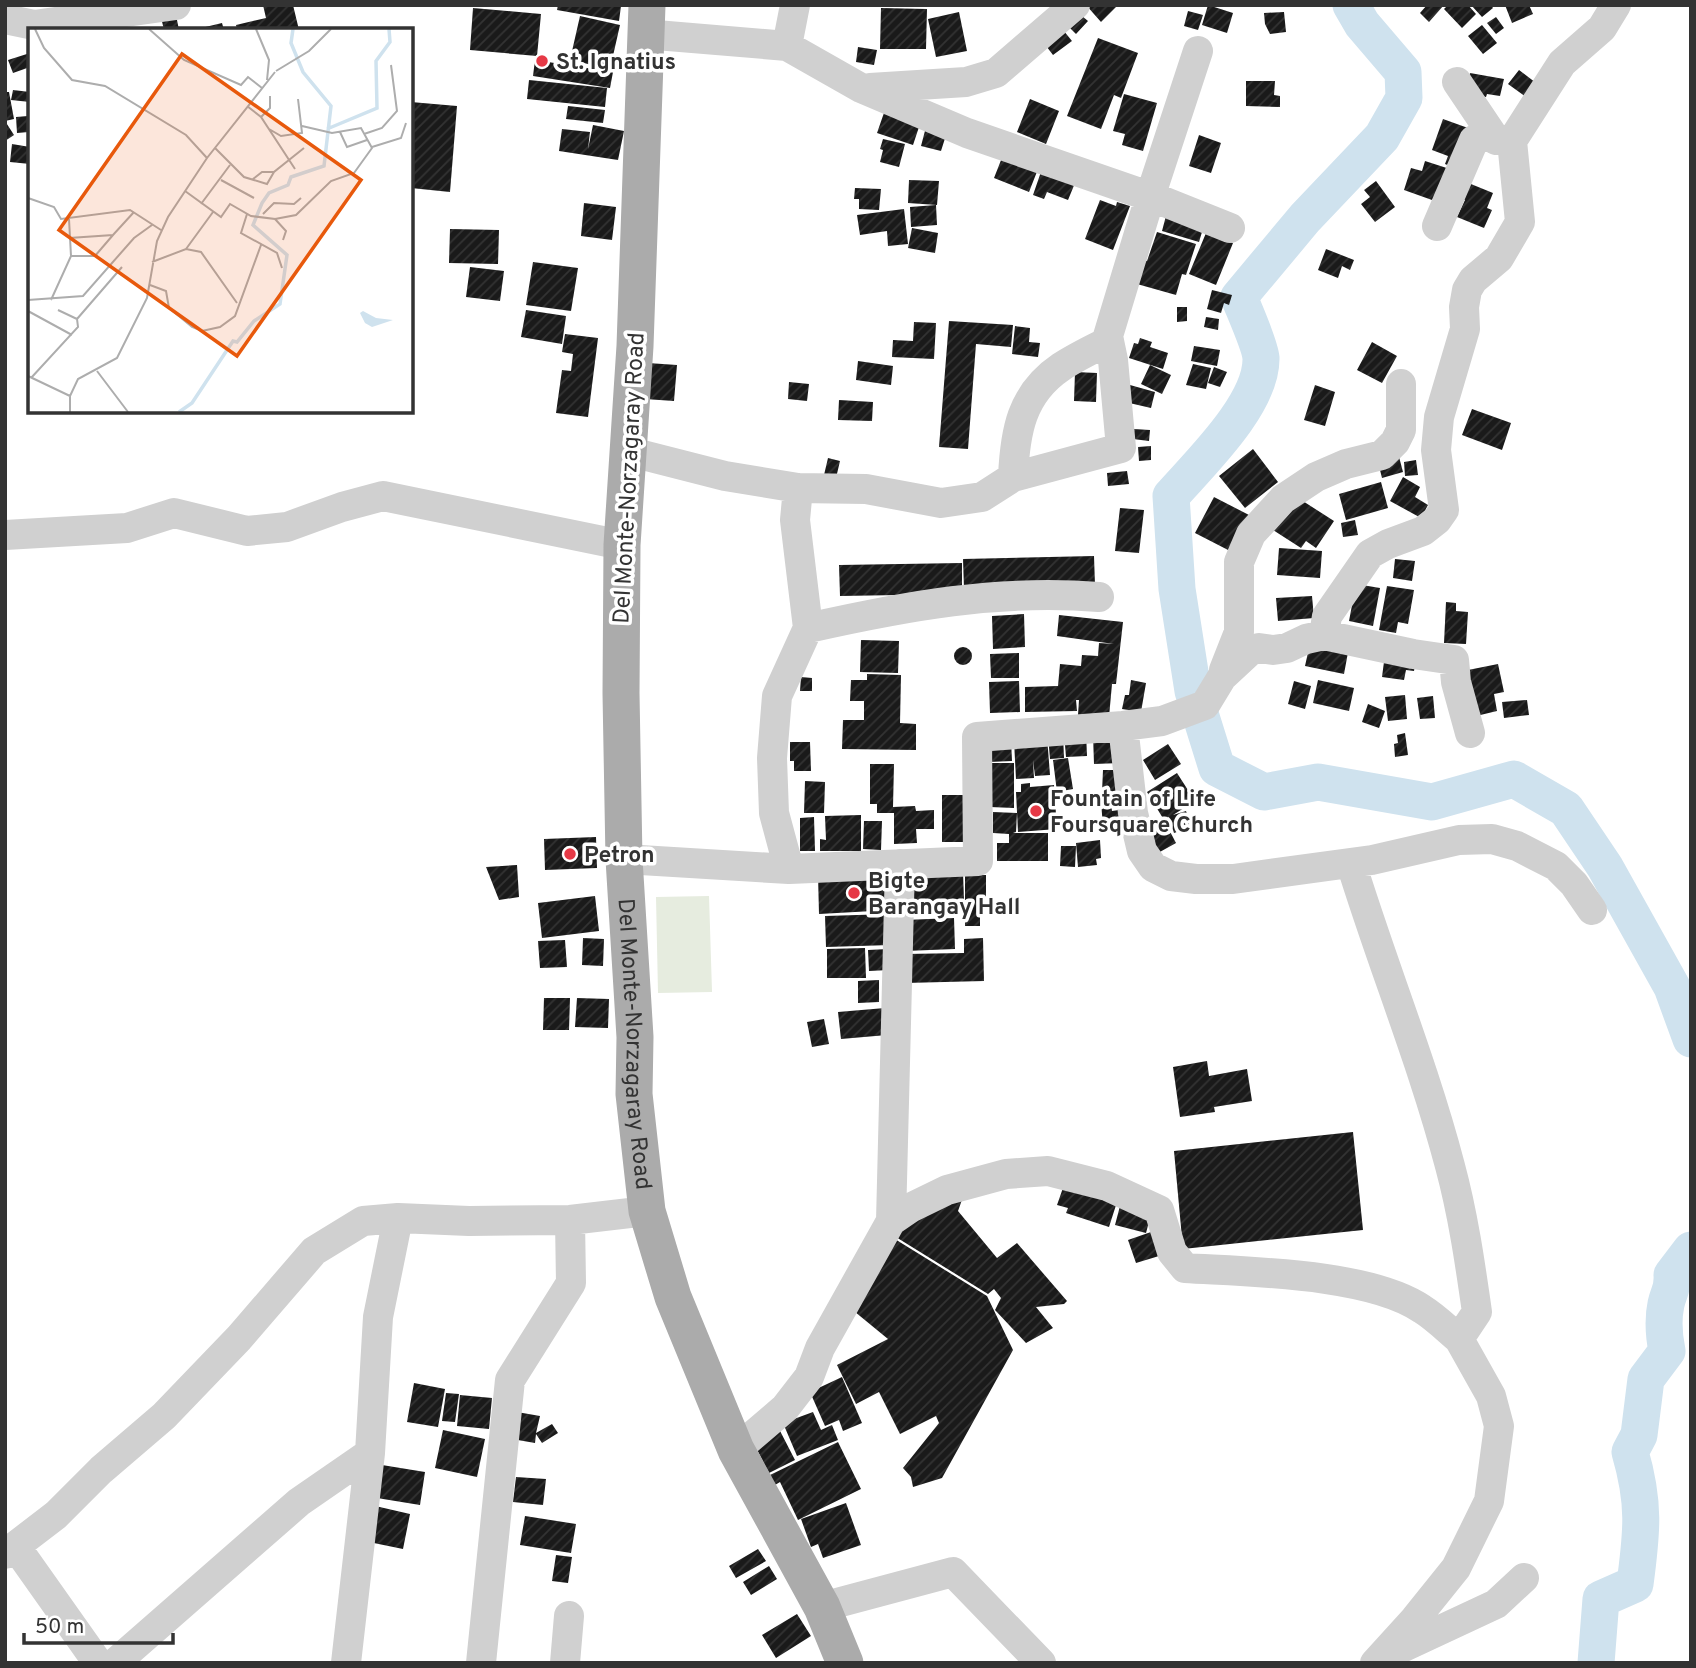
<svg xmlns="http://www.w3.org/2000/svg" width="1696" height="1668" viewBox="0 0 1696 1668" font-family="Overpass,sans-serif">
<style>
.garden{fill:#e6ecdf}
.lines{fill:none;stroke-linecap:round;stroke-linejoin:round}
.river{stroke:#cfe2ee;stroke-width:37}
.building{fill:url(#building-hatch)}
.minor{stroke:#d0d0d0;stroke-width:30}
.major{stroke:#ababab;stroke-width:37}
.poi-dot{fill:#e63946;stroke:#fff;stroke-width:2.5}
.labels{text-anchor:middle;stroke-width:7;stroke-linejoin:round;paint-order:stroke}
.poi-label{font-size:23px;font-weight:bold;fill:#333;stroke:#fff;text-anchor:start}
.street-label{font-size:23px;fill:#333;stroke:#fff}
.inset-river{fill:none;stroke:#cfe2ee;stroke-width:3.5}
.inset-road{fill:none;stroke:#adadad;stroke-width:2}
.view{fill:#e8590c;fill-opacity:0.15;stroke:#e8590c;stroke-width:3.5}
.inset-edge{fill:none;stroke:#333;stroke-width:3.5}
</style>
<defs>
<pattern id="building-hatch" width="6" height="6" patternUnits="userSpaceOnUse" patternTransform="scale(1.75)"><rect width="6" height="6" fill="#1a1a1a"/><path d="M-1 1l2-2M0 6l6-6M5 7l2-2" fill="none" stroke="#333"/></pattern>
</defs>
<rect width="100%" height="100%" fill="#fff"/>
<!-- garden -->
<path class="garden" d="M709,896L712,992L658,993L656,897Z"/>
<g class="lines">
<!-- river -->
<path class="river" d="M1351,5L1362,24L1403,72L1404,98L1382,137L1305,218L1239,297C1244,310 1260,345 1261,358C1262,404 1200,463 1171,496L1177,589L1193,691L1217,768L1264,792L1318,782L1432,802L1514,779L1566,809L1605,867L1672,987L1691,1039
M1596,1663L1601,1599L1635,1584C1642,1532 1645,1503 1630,1452L1639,1435L1646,1379L1667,1351C1664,1336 1663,1318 1666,1304C1669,1291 1673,1289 1672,1275L1691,1250"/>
</g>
<!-- building -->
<path class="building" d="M263,5H293L299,30H237L236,25L266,18Z
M558,5H620L621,6L619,21L557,10Z
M1086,5H1118L1101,22Z
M1208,5L1233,13L1227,33L1202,25Z
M1427,5H1444L1429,22L1420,13Z
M1448,5H1468L1476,14L1462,28L1444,9Z
M1471,5H1491L1493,8L1482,17Z
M1505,5H1529L1533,14L1512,23Z
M473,8L541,14L537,56L470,50Z
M881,8L927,9L926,49H880Z
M175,10L179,30H164L160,13Z
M1076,11L1088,21L1076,34L1065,23Z
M1188,11L1203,15L1198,30L1184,26Z
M959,12L967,51L936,57L928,19Z
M1284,12L1286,32L1270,34L1265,24L1264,13Z
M580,16L620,25L610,69L570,60Z
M1496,17L1504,28L1496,34L1487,23Z
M222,23L224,30H197V29Z
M1059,25L1072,41L1053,55L1040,38Z
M1482,25L1497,43L1483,54L1468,36Z
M1098,38L1138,53L1121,98L1114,95L1101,129L1067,116Z
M858,47L877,50L874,65L856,62Z
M30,53V67L13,73L8,60Z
M535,60L613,72L610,88L533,76Z
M1519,70L1540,86L1530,100L1508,84Z
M1470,73L1504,79L1500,96L1487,94L1486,97L1474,95L1467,89Z
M529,80L607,88L605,107L527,99Z
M1246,81H1275L1274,95L1280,96V107L1246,106Z
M13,90L30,92V102L11,100Z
M5,92H9L14,119L5,121Z
M1124,94L1157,103L1143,151L1122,145L1125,134L1113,131Z
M1030,99L1059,111L1046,144L1017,132Z
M411,102L457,106L450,192L411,188Z
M568,106L605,110L603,123L566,119Z
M886,107L922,118L913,145L877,133Z
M28,116L29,132L17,133L16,117Z
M1443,119L1468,128L1457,169L1445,164L1448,156L1432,150Z
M5,121L14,135L5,141Z
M593,125L624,131L618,160L559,151L562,129L590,132L588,149Z
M926,127L947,132L941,151L921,146Z
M1199,135L1221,143L1211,173L1189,166Z
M883,139L905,144L899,167L880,162L883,150L880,149Z
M12,144L30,147V164L10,162Z
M1005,150L1040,164L1029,192L994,178Z
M1425,161L1456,171L1432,200L1404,190L1411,168L1422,171Z
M1043,166L1075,183L1068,200L1047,192L1044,199L1033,195Z
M909,180L939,181L937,205L908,203Z
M1376,181L1395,207L1375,222L1361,204L1370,197L1364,190Z
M1466,182L1493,193L1487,208L1492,210L1484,228L1457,217L1465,200L1459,198Z
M855,188L881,189L879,210L859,209V199H854Z
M1100,200L1116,206L1117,202L1130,206L1113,250L1085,239Z
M584,203L616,207L612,240L581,236Z
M936,205L937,225L911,227L910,207Z
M904,209L908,244L888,246L887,231L860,235L857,215Z
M1167,212L1205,222L1199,242L1162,231Z
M912,228L938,233L935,253L908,248Z
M450,229L499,230L498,264L449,263Z
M1157,232L1196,244L1186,275L1182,274L1176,295L1137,284L1144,260L1147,261Z
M1206,233L1233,243L1216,285L1189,274Z
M1326,249L1354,260L1350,270L1342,266L1338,278L1318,270Z
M533,262L578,268L571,311L526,305Z
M470,267L504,271L500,301L466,297Z
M1212,290L1232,295L1229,305L1224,303L1221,313L1207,309Z
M1177,307H1187V321L1177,322Z
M526,310L566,316L562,344L521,337Z
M1206,317L1219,319L1218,330L1204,327Z
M949,321L1013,325L1011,347L976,344L968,449L939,447Z
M914,322L936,323L934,359L892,357L893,340L913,341Z
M1015,326L1030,328L1029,342L1040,343L1038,357L1012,354Z
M565,334L598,338L588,417L556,413L562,370L571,371L573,354L562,352Z
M1140,338L1152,342L1150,347L1168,353L1163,369L1129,358L1134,343L1138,344Z
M1372,342L1397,356L1382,383L1357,370Z
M1194,346L1220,350L1217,366L1191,361Z
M858,361L893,366L891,385L856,380Z
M648,363L677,365L674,401L645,399Z
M1193,364L1211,368L1206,389L1186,385Z
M1150,365L1171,375L1162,394L1141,384Z
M1214,367L1227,372L1220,387L1208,383Z
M1075,372L1097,373L1096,402L1074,401Z
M789,382L809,384L807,401L788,399Z
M1130,385L1155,392L1151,408L1125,402Z
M1315,385L1335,392L1325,426L1304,420Z
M839,400L873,402L872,421L838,420Z
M1472,409L1511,423L1502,450L1462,435Z
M1134,429L1150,430L1149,441L1133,439Z
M1151,446V460L1139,461L1138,447Z
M1253,449L1278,482L1245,508L1219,476Z
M1398,453L1403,472L1382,478L1377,458Z
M828,458L840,461L836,478L824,475Z
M1416,460L1418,475L1405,476L1404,462Z
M1127,471L1129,484L1108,486L1107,473Z
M1403,477L1420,487L1415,497L1428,505L1421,518L1390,501Z
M1381,482L1388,508L1346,520L1339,494Z
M1295,496L1334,521L1316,548L1306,541L1301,548L1273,530Z
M1214,497L1249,515L1230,551L1195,533Z
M1120,508L1144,510L1139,553L1115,551Z
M1355,520L1358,535L1343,537L1341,523Z
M1279,548L1322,551L1320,578L1277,575Z
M1094,556L1095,585L964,589L963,559Z
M1395,559L1415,561L1412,581L1393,578Z
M962,563V594L840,596L839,565Z
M1356,584L1380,588L1373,626L1349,621Z
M1387,586L1414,590L1408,624L1398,622L1396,633L1379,630Z
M1312,596L1314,618L1278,621L1276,598Z
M1446,602L1456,603V611L1468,612L1466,644L1444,643Z
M1024,614L1025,647L993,649L992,616Z
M1059,615L1123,622L1116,684H1112L1109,717L1078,715L1079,700H1076L1077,711L1025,712V687L1058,686L1060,664L1081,666L1082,655L1098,656L1099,643L1114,644L1057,636Z
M1311,639L1349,647L1344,674L1305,666Z
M861,640L899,641L898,673L860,672Z
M954 656a9 9 0 1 1 18 0a9 9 0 1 1-18 0Z
M1019,653V678H991L990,654Z
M1385,654L1416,659L1414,671L1406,670L1404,680L1382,677Z
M1498,664L1504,692L1494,694L1497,711L1472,717L1463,671Z
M867,674L901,675L900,723L916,724V750L842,749L843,720H864V701H850L851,680H867Z
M801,677L812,678V691H800Z
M1131,680L1146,683L1141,712L1122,709L1125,695H1129Z
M1318,680L1354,688L1349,711L1313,703Z
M1019,681L1020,712L990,713L989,682Z
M1294,681L1311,686L1305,709L1288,704Z
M1405,695L1407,719L1388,721L1385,697Z
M1433,696L1435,718L1420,719L1417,698Z
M1527,700L1529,715L1504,718L1502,702Z
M1368,704L1385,711L1379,728L1362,722Z
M1086,732L1087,756L1066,757L1064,733Z
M1119,733L1121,763L1094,764L1093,735Z
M1405,733L1408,755L1395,757L1394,744L1398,743L1397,735Z
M1063,734L1064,758L1050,759L1048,735Z
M1047,736L1050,775L1035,776L1033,760L1034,778L1016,779L1014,741Z
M1011,739L1012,761L989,762V740Z
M790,742H810L811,771H794V761H790Z
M1168,744L1181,764L1155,780L1143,760Z
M1068,758L1073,789L1057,792L1053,760Z
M990,763H1014V808L990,807Z
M870,764H894L893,807L915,806L916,811L934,810V829H916L917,843L894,844V813H877V804H870Z
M1103,770H1123L1122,793L1102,792Z
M1177,773L1195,801L1173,815L1186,811L1191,827L1174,833L1169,817L1164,820L1147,792Z
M805,781L825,782L824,813H804Z
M1030,783V787L1054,785L1057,829L1018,832L1016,792H1021V784Z
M942,795H965V842H942Z
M1111,801L1112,811L1126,809L1128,824L1103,826L1101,802Z
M993,812L1017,813L1016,832L1013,833H1048V861H997V843H1009V834L993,833Z
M861,815V851H820V839L826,840L825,816Z
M814,817L815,851H800V818Z
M1164,820L1176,843L1158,853L1145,830Z
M864,821H882L881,850L863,849Z
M596,837L597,868L545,870L544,839Z
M1100,840L1101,858L1096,859L1097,865L1078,867L1076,843Z
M1061,846H1076L1075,867L1060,866Z
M517,865L519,897L499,900L486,867Z
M889,871L891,910L819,914L818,875Z
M963,872L964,900L905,902V873Z
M965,875H986V908H980V926H965Z
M595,896L599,931L542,938L538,903Z
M890,914L891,945L826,947L825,916Z
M954,918L955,949L905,951L904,920Z
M583,938L604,939L603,966L582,965Z
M983,938L984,981L905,983V954L964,953V939Z
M565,940L567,967L540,968L538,941Z
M865,948L866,978H827V949Z
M888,949L889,970L869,971L868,950Z
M879,980V1002L858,1003V981Z
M544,998H570L569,1030H543Z
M577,998L609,999L608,1028L575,1027Z
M885,1008L887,1035L841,1039L838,1012Z
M824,1019L829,1044L812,1047L807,1022Z
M1207,1061L1209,1076L1247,1069L1252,1101L1214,1107L1215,1112L1180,1117L1173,1067Z
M1353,1132L1363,1230L1183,1249L1174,1151Z
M1064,1185L1117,1202L1109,1227L1066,1213L1068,1208L1057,1205Z
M963,1197L958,1211L997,1258L1017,1243L1067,1301L1064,1304L1036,1307L1053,1328L1026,1343L995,1310L1001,1298L994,1289L988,1294L891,1234Z
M1120,1206L1151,1214L1146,1233L1115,1225Z
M1151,1232L1159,1256L1136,1263L1128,1240Z
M890,1236L987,1296L1013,1350L942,1478L913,1487L911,1477L903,1468L939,1423L936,1416L900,1434L879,1392L856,1404L837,1365L888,1339L849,1307Z
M842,1377L862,1423L843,1431L839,1420L825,1426L810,1392Z
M414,1383L445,1389L438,1427L407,1422Z
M446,1393L459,1394L455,1422L442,1421Z
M460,1395L492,1398L489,1429L457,1426Z
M517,1412L540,1416L536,1433L552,1424L558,1433L542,1443L536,1434L535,1443L512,1439Z
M813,1412L821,1430L832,1425L838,1440L797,1456L783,1423Z
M778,1427L795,1460L769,1473L752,1440Z
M443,1430L485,1439L477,1477L435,1468Z
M838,1442L861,1489L798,1520L780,1482L775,1485L770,1475Z
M382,1465L425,1472L420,1505L377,1498Z
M516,1477L546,1479L543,1505L513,1502Z
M846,1503L861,1545L823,1558L818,1544L811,1547L801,1519Z
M371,1505L410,1514L403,1549L364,1541Z
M525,1516L576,1524L571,1553L520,1545Z
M758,1549L766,1561L736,1578L729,1566Z
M556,1555L572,1557L568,1583L552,1581Z
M769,1566L777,1579L751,1595L743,1582Z
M797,1614L811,1636L776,1658L762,1635Z"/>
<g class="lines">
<!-- minor -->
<path class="minor" d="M5,19L34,25L176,5
M644,34L787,46L861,88L967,133L1160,200L1230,228
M787,46L795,5
M1457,82L1496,140
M870,88L966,82L996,73L1075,5
M1437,226L1474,140L1483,136L1512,141
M627,451L725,476L798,488L866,489L941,503L982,497L1013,477L1121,448L1113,360L1108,336L1150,197L1198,51
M1013,477C1015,432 1021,394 1061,367C1076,357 1093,349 1109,341
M5,535L127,528L174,513L247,531L287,527L342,507L383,496L622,545
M808,628C906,606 998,589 1099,597
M1324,635L1327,616L1370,554L1388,544L1423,531L1437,520L1444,510L1436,450L1439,417L1465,329L1464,307L1467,290L1473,280L1499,258L1520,222L1512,141L1562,63L1602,28L1616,5
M1224,670L1239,632V562L1251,534L1283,499L1316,477L1346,464L1382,455L1395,442L1401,430V384
M1123,726L1133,813L1142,851L1153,867L1171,876L1196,879H1233L1372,860L1459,840L1492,839L1517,846L1556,866L1574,884L1592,910
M624,859L789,869L978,861L977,737L1123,726L1162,721L1205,705L1222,677L1250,651L1259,648L1273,650L1287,648L1306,639L1324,635L1413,654L1454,660L1456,682L1470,733
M1351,863C1382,964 1423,1063 1450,1166C1463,1214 1470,1263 1477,1312L1459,1339L1491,1396L1499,1426L1489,1501L1456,1568L1415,1619L1375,1663
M789,869L774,813L772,758L777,696L808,628L795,520L798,488
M891,1221L900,864
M736,1450L785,1408L809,1377L820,1348L891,1221L910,1208L947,1190L1006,1174L1048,1171L1107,1186L1159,1210L1172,1252L1185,1268C1249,1272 1369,1273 1422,1309C1435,1317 1447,1329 1459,1339
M16,1547L98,1663
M5,1554L56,1515L101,1470L164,1416L239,1338L314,1251L363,1221L398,1218L469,1221L570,1220L647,1211
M822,1607L953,1572L1041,1663
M1391,1653L1496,1604L1524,1578
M115,1663L299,1502L370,1453L378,1317L398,1218
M346,1663L370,1453
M481,1663L510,1380L571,1283L570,1220
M565,1663L569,1616"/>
<!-- major -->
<path class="major" id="s1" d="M647,5L635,346L622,545L621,693L624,859L635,1037L634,1094L647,1211L673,1297L736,1450L822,1607L845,1663"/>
</g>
<!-- markers -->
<g class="poi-dot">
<circle cx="542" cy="61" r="7"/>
<circle cx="1036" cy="811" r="7"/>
<circle cx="570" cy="854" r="7"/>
<circle cx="854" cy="893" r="7"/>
</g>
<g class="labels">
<!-- poi labels -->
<g class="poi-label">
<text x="556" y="69">St. Ignatius</text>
<text x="1050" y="806">Fountain of Life<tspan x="1050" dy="26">Foursquare Church</tspan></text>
<text x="584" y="862">Petron</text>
<text x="868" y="888">Bigte<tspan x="868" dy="26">Barangay Hall</tspan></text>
</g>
<!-- street labels -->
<g class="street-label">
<text transform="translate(628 478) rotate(-87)" y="8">Del Monte-Norzagaray Road</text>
<text dy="8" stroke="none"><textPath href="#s1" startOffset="1040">Del Monte-Norzagaray Road</textPath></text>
</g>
</g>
<!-- overview -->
<g transform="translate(28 28)">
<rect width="385" height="385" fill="#fff"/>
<path d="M335,283L348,290L365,292L344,299L337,295L332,285Z" fill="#cfe2ee"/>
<path class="inset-river" d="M299,101L349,80L348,33L362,14L361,1M151,384L164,375L205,313L209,314L226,293L252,276L259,227L225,197L234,175L241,165L260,157L263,149L296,138L303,78L275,44L263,15L265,1"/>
<path class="inset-road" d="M7,1L16,20L44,52L77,58L158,107L179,130M121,1L156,32L213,57L220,49L234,60M228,1L241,32L239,52M248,43L281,23L303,1M219,78L233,89L267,141M233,89L242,80V68M241,101L253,108L274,105L270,71M312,104L319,119L339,112M336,106L354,100L369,83L363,37M344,119L373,110L378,95M187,120L216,149L239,156L246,144L276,120M225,151L234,144H246M193,152L226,170M157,163L193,189L202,176L223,188L247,191L258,203L255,212M0,170L26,179L33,191L102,182L133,202M173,176L202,137M219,186L213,205L249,225L254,240M235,186L246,175L266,176L273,170M41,191L43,228M247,191L268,187L303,153L326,145L344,120L333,100L304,105L274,98M41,210L85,207L106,184M158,221L185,184M124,234L158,221L173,224L209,275M122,257L138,263L141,280L164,299L174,303L192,299L207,288L233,217M0,272L55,268L106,210L124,197M23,272L43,228H67L85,207M0,283L44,307M49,291L94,239M69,343L100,384M0,348L42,368M3,350L50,299L49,291L30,282M42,384V368L50,351L89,330L119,270L129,213L140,189L179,130L247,44"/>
<path class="view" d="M154,26L333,152L209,328L31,202Z"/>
<rect width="385" height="385" class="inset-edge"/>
</g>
<!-- border -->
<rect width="1696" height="1668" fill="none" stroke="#333333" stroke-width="14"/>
<!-- scale -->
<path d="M24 1633v10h149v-10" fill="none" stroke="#333333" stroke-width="3.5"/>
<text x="35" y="1633" font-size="21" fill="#333333" stroke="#ffffff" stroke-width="5" paint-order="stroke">50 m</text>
</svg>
